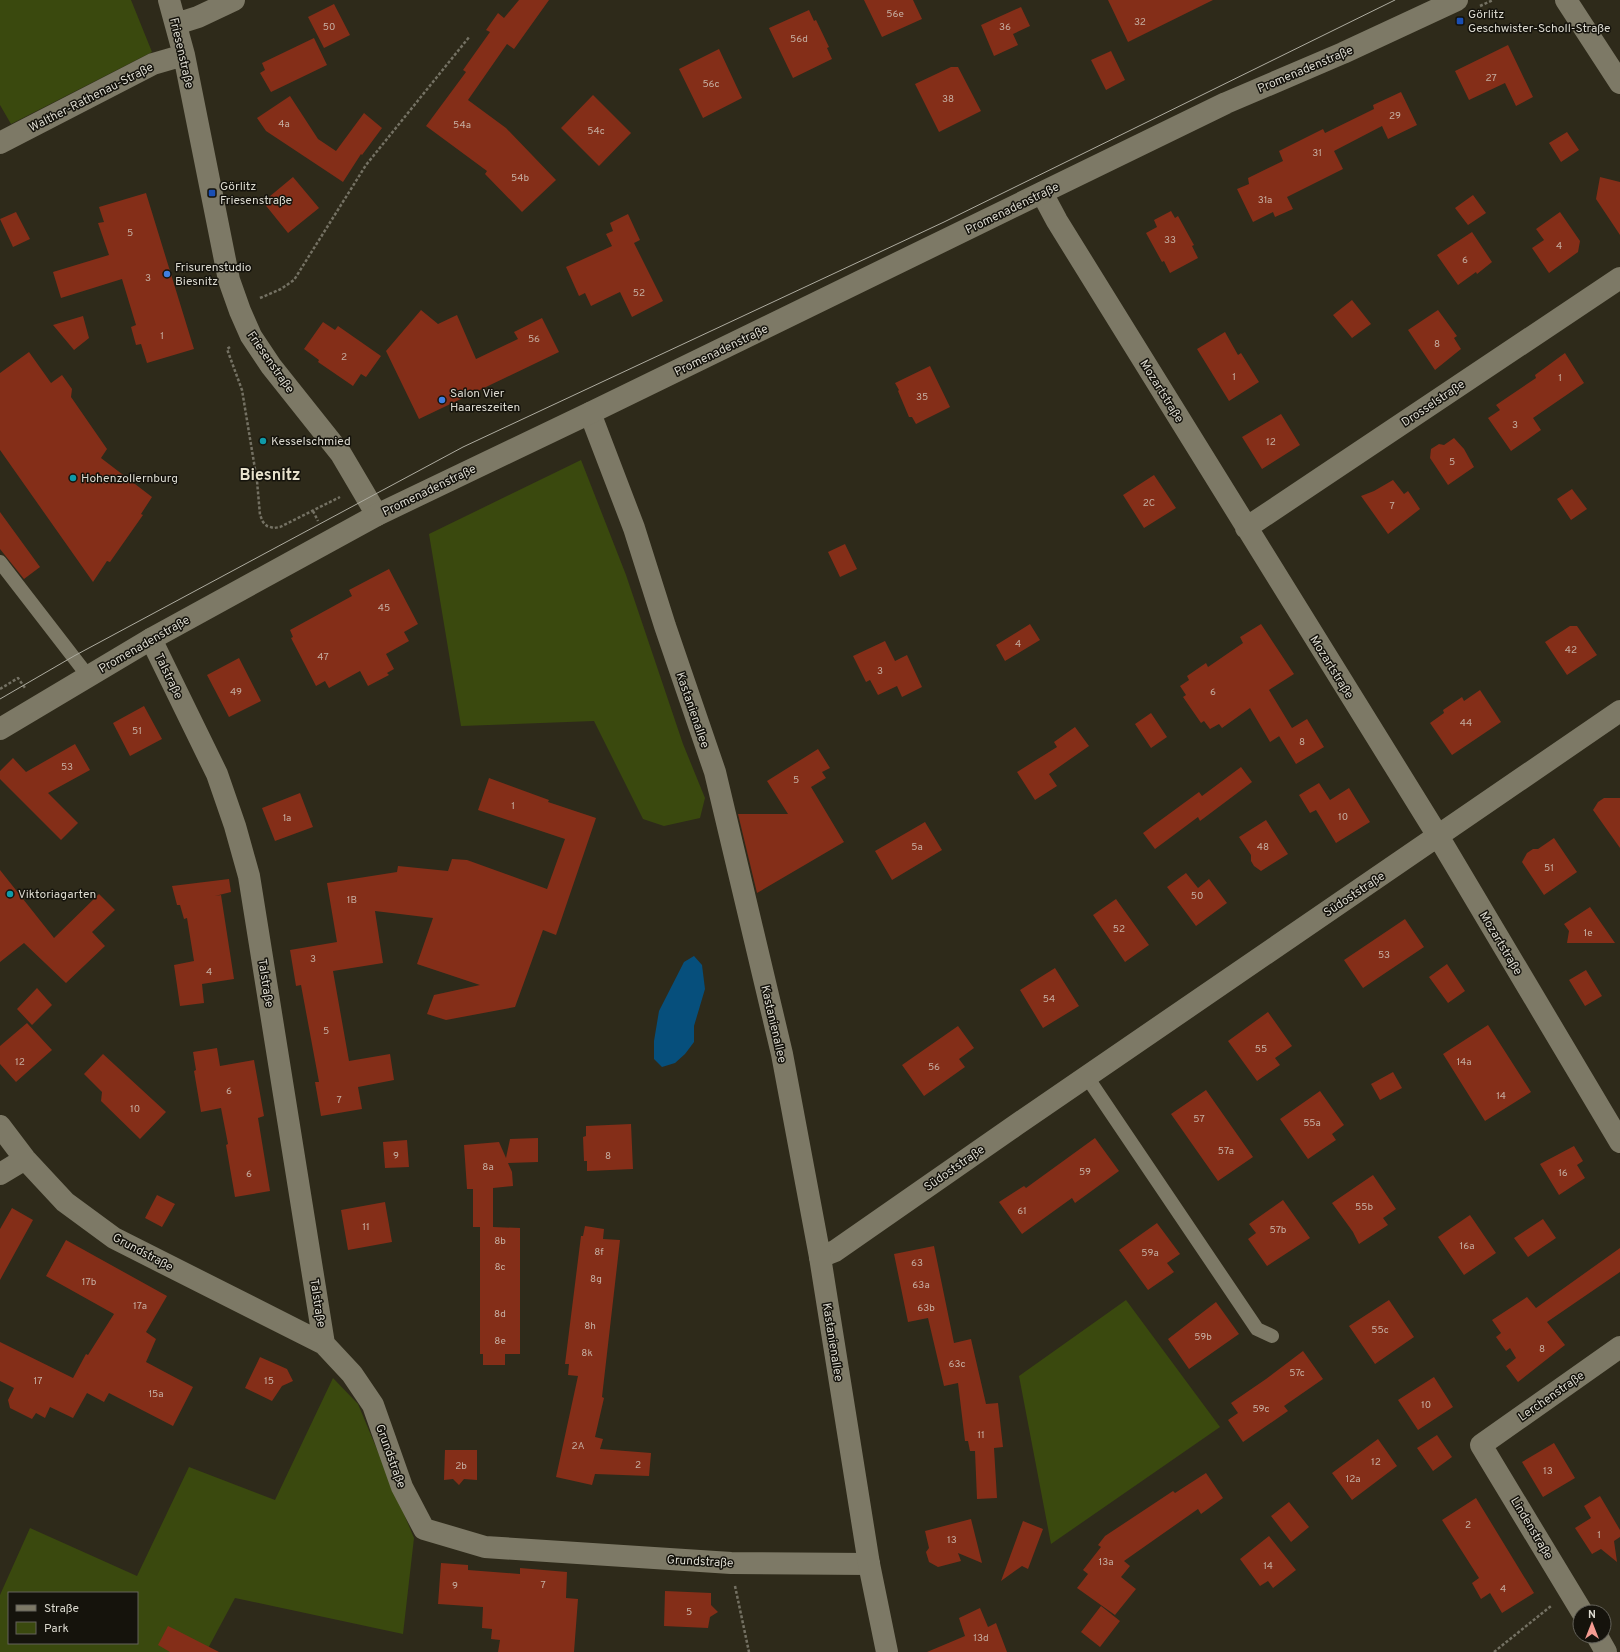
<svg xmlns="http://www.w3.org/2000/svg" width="1620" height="1652" viewBox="0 0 1620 1652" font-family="Overpass,sans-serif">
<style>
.green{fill:#3a490e;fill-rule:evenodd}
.water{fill:#064f7c}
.building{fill:#842e18}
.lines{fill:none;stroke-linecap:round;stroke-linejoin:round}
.path{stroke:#747163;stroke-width:2.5;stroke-dasharray:3 2;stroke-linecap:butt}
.service{stroke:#7d7966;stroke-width:14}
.minor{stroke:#7d7966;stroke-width:22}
.tertiary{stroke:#7d7966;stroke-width:22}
.secondary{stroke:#7d7966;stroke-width:22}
.tram{stroke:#aeaca0;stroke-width:1}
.transit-dot{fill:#1a4fb4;stroke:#15130c;stroke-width:1.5}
.shop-dot{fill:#3f7fe0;stroke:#15130c;stroke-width:1.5}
.culture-dot{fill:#0f9aa8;stroke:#15130c;stroke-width:1.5}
.labels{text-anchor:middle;stroke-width:3;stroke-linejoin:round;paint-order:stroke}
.number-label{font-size:10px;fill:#c5aea1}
.poi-label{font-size:12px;fill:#dbd9cf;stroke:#15130c;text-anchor:start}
.street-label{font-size:12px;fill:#dbd9cf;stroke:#15130c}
.district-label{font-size:16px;font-weight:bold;fill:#e8e2cd;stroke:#15130c}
</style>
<rect width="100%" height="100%" fill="#2e2a1a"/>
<!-- green -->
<path class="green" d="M0,0H131L152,52L11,124L0,105Z
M581,460L626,575L683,744L705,798L700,818L664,826L643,819L594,721L461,726L429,534Z
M1126,1300L1220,1427L1051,1544L1019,1376Z
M333,1378L358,1404L414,1538L403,1634L235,1598L206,1652H0V1595L30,1528L137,1576L189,1467L275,1500ZM9,1593H137V1643H9Z"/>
<!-- water -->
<path class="water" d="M694,956L702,965L705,989L694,1026V1042L685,1054L675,1063L662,1067L654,1059V1041L659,1011L684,962Z"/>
<!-- building -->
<path class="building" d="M519,0H549L514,49L507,44L468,100L506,128L556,180L522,212L485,174L487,171L426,126L466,72L463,70L490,32L486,30L498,13L504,18Z
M864,0H913L922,19L882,37Z
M1108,0H1213L1128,42Z
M334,4L350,35L324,48L308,17Z
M1021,7L1030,26L1013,34L1018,45L994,56L981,25Z
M809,10L814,21L816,20L829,47L827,48L832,59L793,78L769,28Z
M314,38L327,65L271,92L260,73L265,70L262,63Z
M1508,45L1533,97L1516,106L1505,83L1469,100L1455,71Z
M719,49L742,98L703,118L679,69Z
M1111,51L1125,80L1106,90L1091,60Z
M951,67H958L981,111L939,132L915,84Z
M1401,92L1417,125L1388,139L1382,126L1334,151L1343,169L1287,197L1293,209L1275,217L1273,212L1253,222L1237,189L1249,184L1248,178L1283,161L1279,151L1323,129L1325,133L1374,109L1373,105Z
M593,95L631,133L599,166L561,128Z
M290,96L318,139L336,151L364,113L382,128L362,155L361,154L343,182L266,131L257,118Z
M1567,132L1579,150L1561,162L1549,143Z
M293,177L319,208L288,233L263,202Z
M1600,177L1620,182V235L1596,199Z
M146,193L194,349L147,363L141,344L136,345L131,327L136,325L122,279L61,298L53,272L109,255L98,223L104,222L99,207Z
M1473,195L1486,213L1468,225L1455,208Z
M1171,211L1175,218L1178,216L1194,245L1192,246L1198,258L1170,273L1164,261L1162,262L1146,233L1157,227L1154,220Z
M16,212L30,239L13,247L0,219Z
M1560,212L1580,241L1578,252L1549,273L1532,248L1544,240L1536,229Z
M628,214L640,240L634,243L663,301L632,317L620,292L591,306L585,293L579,296L566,267L612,246L606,234L613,231L610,223Z
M1472,232L1492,262L1477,274L1476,272L1458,285L1437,255Z
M1352,300L1371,324L1352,338L1333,315Z
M421,310L438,324L457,315L476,359L518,339L514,332L542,318L559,352L419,419L386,351Z
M1438,310L1457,336L1454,338L1461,349L1435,370L1408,330Z
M83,316L89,338L74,350L53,325Z
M323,322L335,330L338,326L381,356L366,377L361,374L353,386L318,362L319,360L304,349Z
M1225,332L1238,355L1241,353L1259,382L1229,401L1197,349Z
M29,352L51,383L62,375L72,389L71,397L107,449L101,458L152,497L141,514L143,515L110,562L107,561L93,582L0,450V373Z
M1565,353L1584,383L1533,418L1541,430L1511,451L1488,418L1500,410L1496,405L1536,378L1535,375Z
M930,366L950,407L916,424L912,417H909L898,391L899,390L895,383Z
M1281,414L1300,445L1262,469L1242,437Z
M1454,438L1464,449L1474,467L1448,485L1430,458L1431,449L1439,444L1444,445Z
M1154,475L1176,508L1144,528L1123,495Z
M1393,480L1404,494L1408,491L1420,509L1388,534L1361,496L1374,491Z
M1572,489L1587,509L1571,520L1557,499Z
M0,512L40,567L24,579L0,549Z
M845,544L857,569L840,577L828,552Z
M389,569L418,624L404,632L409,641L386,654L394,669L387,673L389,675L368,686L360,671L329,688L325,681L316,686L291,638L293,637L290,630L352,596L349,590Z
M1030,624L1040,640L1005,661L996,645Z
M1261,624L1294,674L1269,690L1292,728L1307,719L1324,747L1296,764L1279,736L1284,733L1270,742L1250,708L1222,728L1219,724L1210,729L1204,721L1201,723L1183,697L1186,695L1180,686L1189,680L1187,676L1206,663L1208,667L1243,643L1240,637Z
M1570,626H1577L1597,655L1567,675L1545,642Z
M885,641L895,661L907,655L922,687L902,697L897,686L878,695L870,680L866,682L853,656Z
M239,658L261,701L229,717L207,675Z
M1480,690L1501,722L1452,755L1430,723L1444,713L1443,710L1462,697L1464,701Z
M144,706L162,739L130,756L113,723Z
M1151,713L1167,737L1151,748L1135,724Z
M1075,727L1089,746L1049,774L1057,786L1035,800L1017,772L1057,747L1054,742Z
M75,744L90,770L48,793L78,823L61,840L0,779V771L13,758L26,772Z
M818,749L830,768L822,772L826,778L811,787L844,842L757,893L738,814H788L767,781Z
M1241,767L1252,782L1200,821L1198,817L1155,849L1143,833L1199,792L1202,796Z
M489,778L549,800L548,802L596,818L556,935L543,930L515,1007L446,1020L427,1014L434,995L480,985L417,964L433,918L375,911L383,963L333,971L349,1061L390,1054L394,1080L358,1087L362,1109L321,1116L315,1082H319L301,985L296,986L290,950L337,942L327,883L397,872L398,866L448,871L452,859L467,860L547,889L565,839L478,810Z
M1319,783L1330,800L1349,788L1370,822L1336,843L1316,810L1310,813L1299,795Z
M300,793L313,827L275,841L262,808Z
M1604,798H1620V848L1593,810L1598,802Z
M1266,820L1288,854L1261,871L1254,866L1251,861V855L1239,837Z
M925,822L942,850L892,880L875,851Z
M1554,838L1577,872L1544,895L1522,862L1527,853L1533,849H1538Z
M0,870L54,938L99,894L115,910L92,932L105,946L66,983L24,943L0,962Z
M1186,873L1198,888L1209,879L1227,903L1196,926L1167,887Z
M229,879L231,892L215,896L221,895L234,979L202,984L204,1003L180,1006L174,965L194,961L187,918L184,919L180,905H177L172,886Z
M1116,899L1149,945L1125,962L1093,915Z
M1590,907L1615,943H1567L1569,931L1564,924Z
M1405,919L1424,947L1363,988L1344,960Z
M1447,964L1465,991L1448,1003L1429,977Z
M1055,968L1079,1006L1043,1028L1020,990Z
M1586,970L1602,996L1585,1006L1569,980Z
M37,988L52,1005L32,1025L17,1009Z
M1268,1012L1292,1046L1275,1058L1280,1065L1257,1081L1228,1041Z
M27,1023L52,1050L16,1082L0,1064V1046Z
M1488,1025L1531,1092L1485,1121L1443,1054Z
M958,1026L974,1048L959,1059L965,1067L924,1096L902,1065Z
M217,1048L220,1066L254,1060L264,1116L258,1118L270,1191L235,1197L226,1145L228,1144L221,1108L201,1112L194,1071L196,1070L193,1052Z
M103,1054L166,1112L140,1139L101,1101L102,1092L84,1074Z
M1393,1072L1402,1088L1380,1100L1371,1084Z
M1206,1090L1253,1157L1218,1181L1171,1114Z
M1320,1091L1344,1125L1332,1134L1336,1140L1308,1159L1280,1119Z
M631,1124L633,1169L587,1171V1161H584L583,1137L586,1136V1126Z
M538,1138V1162L508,1163L512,1172L513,1186L493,1188V1227L520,1228V1354H505V1365H483V1354H480V1227H473V1189H467L464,1145L499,1142L506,1158L510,1139Z
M1095,1138L1119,1171L1075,1203L1072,1198L1022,1234L999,1202L1024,1186L1026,1188Z
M407,1140L409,1167L385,1168L383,1142Z
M1574,1146L1583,1161L1577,1165L1585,1178L1559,1195L1540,1164Z
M1373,1175L1396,1209L1383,1218L1388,1225L1359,1244L1353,1232L1332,1203Z
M157,1195L175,1204L162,1227L145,1218Z
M1283,1200L1310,1238L1267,1266L1248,1239L1256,1233L1249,1224Z
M385,1202L392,1242L348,1250L341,1210Z
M12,1208L33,1220L0,1280V1229Z
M1470,1215L1496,1253L1464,1275L1438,1237Z
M1543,1219L1556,1238L1528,1257L1514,1238Z
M1157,1223L1180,1254L1167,1263L1174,1272L1148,1290L1119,1250Z
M585,1226L604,1229L603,1239L620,1240L602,1397L604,1398L595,1437L603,1439L600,1449L651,1453L649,1476L595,1474L592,1485L556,1477L578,1376L568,1375L569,1364H565L581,1236H583Z
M66,1240L167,1296L146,1332L156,1339L146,1362L193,1387L173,1426L109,1393L104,1402L87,1393L73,1418L50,1407L45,1418L36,1413L32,1419L10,1408L8,1400L14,1388L0,1381V1342L73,1378L86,1354L88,1355L114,1314L46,1276Z
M934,1246L954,1343L971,1339L986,1404L998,1403L1003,1447L994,1448L997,1498L977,1499L975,1451H970L968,1441H965L958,1383L944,1386L928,1318L908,1322L894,1254Z
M1620,1248V1272L1547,1322L1565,1345L1518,1382L1506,1366L1516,1358L1510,1348L1506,1351L1496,1337L1501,1333L1492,1320L1527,1297L1536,1308Z
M1389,1300L1414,1337L1375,1364L1349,1326Z
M1216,1302L1239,1334L1189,1369L1168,1339Z
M1303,1351L1323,1379L1284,1406L1288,1411L1243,1442L1228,1420L1238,1413L1231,1403L1266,1379Z
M260,1357L287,1369L293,1381L282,1386L272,1401L245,1388Z
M1434,1377L1453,1407L1418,1430L1398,1400Z
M1437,1435L1452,1457L1433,1471L1417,1448Z
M1378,1439L1397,1466L1352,1500L1332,1473Z
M1554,1443L1575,1478L1543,1497L1522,1462Z
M445,1450H477V1480L464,1479L459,1485L453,1479L444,1480Z
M1206,1473L1223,1498L1201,1514L1198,1509L1124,1561L1130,1566L1121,1577L1136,1589L1115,1615L1077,1588L1088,1574L1083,1570L1101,1547L1098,1545L1105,1536L1173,1491L1175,1493Z
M1600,1496L1620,1530V1537L1614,1541L1617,1562L1601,1549L1592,1554L1575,1528L1591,1518L1584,1506Z
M1476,1498L1534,1593L1502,1613L1490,1593L1481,1599L1472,1583L1479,1578L1442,1520Z
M1289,1502L1309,1527L1291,1542L1271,1516Z
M971,1519L982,1563L958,1553L961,1561L938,1567L929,1562L926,1552L929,1548L925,1531Z
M1023,1521L1043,1529L1028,1569L1022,1566L1001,1581Z
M1269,1536L1296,1570L1273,1588L1268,1581L1260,1586L1240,1559Z
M441,1563L468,1565V1570L520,1574V1568L567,1572L566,1598L578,1599L574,1652H498L500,1640L491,1639L492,1629L482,1628L483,1607L438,1604Z
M665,1591L711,1593V1605L718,1612L710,1617L708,1628L664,1626Z
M1101,1606L1120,1621L1100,1647L1081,1632Z
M980,1608L988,1627L996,1623L1007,1652H927L965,1636L959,1618Z
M168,1626L176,1630L219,1652H170L158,1645Z"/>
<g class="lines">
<!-- path -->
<path class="path" d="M1480,6L1493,0
M260,298L281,289L294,280L366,165L470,36
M230,347L227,349L242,390L257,481L260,515L263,522L267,526L274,528L280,527L340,497
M313,511L318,521
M0,689L18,678L25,688
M735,1586L749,1652
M1494,1652L1551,1606"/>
<!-- service -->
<path class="service" d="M0,562L88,676
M1087,1077L1257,1329L1272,1336"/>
<!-- minor -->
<path class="minor" d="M169,0L184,55L229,280L240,311L251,336L271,366L341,454L377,515
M1566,0L1620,83
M176,24L198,17L234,0
M0,143L153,64L184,55
M1042,193L1057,221L1438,836L1620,1142
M1246,528L1620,278
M151,639L217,774L235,826L249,876L324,1344
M0,1126L25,1159L65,1202L114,1238L324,1344L352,1374L373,1405L402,1487L424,1529L485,1547L731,1563L869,1564
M0,1174L25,1159
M820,1257L835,1251L1016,1125L1620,711
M1582,1612L1481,1445L1620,1347
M1597,1636L1606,1652"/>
<!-- tertiary -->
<path class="tertiary" d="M590,413L634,528L665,626L715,772L782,1054L820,1257L869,1564L887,1652"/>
<!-- secondary -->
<path class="secondary" d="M0,729L151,639L377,515L590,413L1226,103L1343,53L1457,0"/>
<!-- tram -->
<path class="tram" d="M0,699L74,656L463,447L944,222L1395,0"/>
</g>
<!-- markers -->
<g class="transit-dot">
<rect x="1456" y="17" width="8" height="8" rx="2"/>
<rect x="208" y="189" width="8" height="8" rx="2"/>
</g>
<g class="shop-dot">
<circle cx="167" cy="274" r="4"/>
<circle cx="442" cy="400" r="4"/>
</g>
<g class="culture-dot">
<circle cx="263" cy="441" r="4"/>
<circle cx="73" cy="478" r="4"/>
<circle cx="10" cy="894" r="4"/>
</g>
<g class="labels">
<!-- number labels -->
<g class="number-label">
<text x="895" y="17">56e</text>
<text x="1140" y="25">32</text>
<text x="329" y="30">50</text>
<text x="1005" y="30">36</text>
<text x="799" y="42">56d</text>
<text x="1491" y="81">27</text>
<text x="711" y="87">56c</text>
<text x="948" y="102">38</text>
<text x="1395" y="119">29</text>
<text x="284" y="127">4a</text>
<text x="462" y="128">54a</text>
<text x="596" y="134">54c</text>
<text x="1317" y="156">31</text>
<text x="520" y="181">54b</text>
<text x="1265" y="203">31a</text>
<text x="130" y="236">5</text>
<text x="1170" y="243">33</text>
<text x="1559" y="249">4</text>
<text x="1465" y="263">6</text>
<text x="148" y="281">3</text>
<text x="639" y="296">52</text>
<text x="162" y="339">1</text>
<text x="534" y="342">56</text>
<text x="1437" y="347">8</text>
<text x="344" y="360">2</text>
<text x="1234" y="380">1</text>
<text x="1560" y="381">1</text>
<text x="922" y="400">35</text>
<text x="1515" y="428">3</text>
<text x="1271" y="445">12</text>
<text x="1452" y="465">5</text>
<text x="1149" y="506">2C</text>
<text x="1392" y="509">7</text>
<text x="384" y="611">45</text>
<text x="1018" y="647">4</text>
<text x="1571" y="653">42</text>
<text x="323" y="660">47</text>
<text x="880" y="674">3</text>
<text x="236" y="695">49</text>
<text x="1213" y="695">6</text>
<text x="1466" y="726">44</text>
<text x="137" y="734">51</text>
<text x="1302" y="745">8</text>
<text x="67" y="770">53</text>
<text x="796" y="783">5</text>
<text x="513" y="809">1</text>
<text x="1343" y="820">10</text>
<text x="287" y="821">1a</text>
<text x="917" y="850">5a</text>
<text x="1263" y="850">48</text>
<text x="1549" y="871">51</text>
<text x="1197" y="899">50</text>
<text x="352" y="903">1B</text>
<text x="1119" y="932">52</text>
<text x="1588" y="936">1e</text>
<text x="1384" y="958">53</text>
<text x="313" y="962">3</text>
<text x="209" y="975">4</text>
<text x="1049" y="1002">54</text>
<text x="326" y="1034">5</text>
<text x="1261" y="1052">55</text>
<text x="20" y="1065">12</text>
<text x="1464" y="1065">14a</text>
<text x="934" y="1070">56</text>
<text x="229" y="1094">6</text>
<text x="1501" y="1099">14</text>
<text x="339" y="1103">7</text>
<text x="135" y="1112">10</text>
<text x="1199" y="1122">57</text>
<text x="1312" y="1126">55a</text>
<text x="1226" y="1154">57a</text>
<text x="396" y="1159">9</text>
<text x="608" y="1159">8</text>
<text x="488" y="1170">8a</text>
<text x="1085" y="1175">59</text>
<text x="1563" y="1176">16</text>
<text x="249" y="1177">6</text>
<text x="1364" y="1210">55b</text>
<text x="1022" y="1214">61</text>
<text x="366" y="1230">11</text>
<text x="1278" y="1233">57b</text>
<text x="500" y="1244">8b</text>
<text x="1467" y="1249">16a</text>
<text x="599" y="1255">8f</text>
<text x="1150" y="1256">59a</text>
<text x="917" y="1266">63</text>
<text x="500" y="1270">8c</text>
<text x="596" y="1282">8g</text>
<text x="89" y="1285">17b</text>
<text x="921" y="1288">63a</text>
<text x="140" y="1309">17a</text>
<text x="926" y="1311">63b</text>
<text x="500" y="1317">8d</text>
<text x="590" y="1329">8h</text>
<text x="1380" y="1333">55c</text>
<text x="1203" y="1340">59b</text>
<text x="500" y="1344">8e</text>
<text x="1542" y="1352">8</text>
<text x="587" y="1356">8k</text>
<text x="957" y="1367">63c</text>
<text x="1297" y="1376">57c</text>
<text x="38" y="1384">17</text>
<text x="269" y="1384">15</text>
<text x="156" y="1397">15a</text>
<text x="1426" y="1408">10</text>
<text x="1261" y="1412">59c</text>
<text x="981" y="1438">11</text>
<text x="578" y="1449">2A</text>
<text x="1376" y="1465">12</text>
<text x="638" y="1468">2</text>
<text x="461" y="1469">2b</text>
<text x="1548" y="1474">13</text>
<text x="1353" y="1482">12a</text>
<text x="1468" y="1528">2</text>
<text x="1599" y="1538">1</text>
<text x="952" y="1543">13</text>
<text x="1106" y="1565">13a</text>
<text x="1268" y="1569">14</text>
<text x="543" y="1588">7</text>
<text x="455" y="1589">9</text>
<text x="1503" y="1592">4</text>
<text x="689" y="1615">5</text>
<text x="981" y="1641">13d</text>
</g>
<!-- poi labels -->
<g class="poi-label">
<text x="1468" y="18">Görlitz<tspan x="1468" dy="14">Geschwister-Scholl-Straße</tspan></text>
<text x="220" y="190">Görlitz<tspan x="220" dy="14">Friesenstraße</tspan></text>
<text x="175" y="271">Frisurenstudio<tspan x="175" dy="14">Biesnitz</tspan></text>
<text x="450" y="397">Salon Vier<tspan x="450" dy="14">Haareszeiten</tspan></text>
<text x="271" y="445">Kesselschmied</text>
<text x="81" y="482">Hohenzollernburg</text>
<text x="18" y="898">Viktoriagarten</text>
</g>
<!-- street labels -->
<g class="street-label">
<text transform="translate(182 53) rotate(77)" y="4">Friesenstraße</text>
<text transform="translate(1305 69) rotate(-23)" y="4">Promenadenstraße</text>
<text transform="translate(91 97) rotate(-27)" y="4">Walther-Rathenau-Straße</text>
<text transform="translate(1012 208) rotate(-26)" y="4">Promenadenstraße</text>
<text transform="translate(721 350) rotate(-26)" y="4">Promenadenstraße</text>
<text transform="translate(271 362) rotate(55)" y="4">Friesenstraße</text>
<text transform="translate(1162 391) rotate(58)" y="4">Mozartstraße</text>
<text transform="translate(1433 403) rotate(-34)" y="4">Drosselstraße</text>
<text transform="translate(429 490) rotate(-26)" y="4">Promenadenstraße</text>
<text transform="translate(144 644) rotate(-30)" y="4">Promenadenstraße</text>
<text transform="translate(1332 667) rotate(58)" y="4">Mozartstraße</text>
<text transform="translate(169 676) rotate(64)" y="4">Talstraße</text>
<text transform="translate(693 710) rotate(71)" y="4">Kastanienallee</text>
<text transform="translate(1354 894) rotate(-34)" y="4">Südoststraße</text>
<text transform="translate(1501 943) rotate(59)" y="4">Mozartstraße</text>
<text transform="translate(266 983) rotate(81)" y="4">Talstraße</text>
<text transform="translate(774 1024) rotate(77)" y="4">Kastanienallee</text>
<text transform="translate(954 1168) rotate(-35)" y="4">Südoststraße</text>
<text transform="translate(143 1252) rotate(28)" y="4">Grundstraße</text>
<text transform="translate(318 1303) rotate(81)" y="4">Talstraße</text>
<text transform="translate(833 1342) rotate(81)" y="4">Kastanienallee</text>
<text transform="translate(1551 1396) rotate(-35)" y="4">Lerchenstraße</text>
<text transform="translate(391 1456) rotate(70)" y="4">Grundstraße</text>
<text transform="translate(1532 1528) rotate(59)" y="4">Lindenstraße</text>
<text transform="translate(700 1561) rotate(3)" y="4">Grundstraße</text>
</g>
<!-- district labels -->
<g class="district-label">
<text x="270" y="480">Biesnitz</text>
</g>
</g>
<!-- legend -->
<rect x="8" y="1592" width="130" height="52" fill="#15130c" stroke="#64625a"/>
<rect x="16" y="1605" width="20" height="6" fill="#7d7966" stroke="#64625a"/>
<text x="44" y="1612" font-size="12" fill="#dbd9cf">Straße</text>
<rect x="16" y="1622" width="20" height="12" fill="#3a490e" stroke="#64625a"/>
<text x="44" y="1632" font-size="12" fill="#dbd9cf">Park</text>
<!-- north arrow -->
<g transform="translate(1592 1624)"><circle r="19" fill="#15130c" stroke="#64625a"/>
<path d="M0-3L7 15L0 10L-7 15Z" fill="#f59c92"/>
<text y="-6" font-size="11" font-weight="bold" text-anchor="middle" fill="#dbd9cf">N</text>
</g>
</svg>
